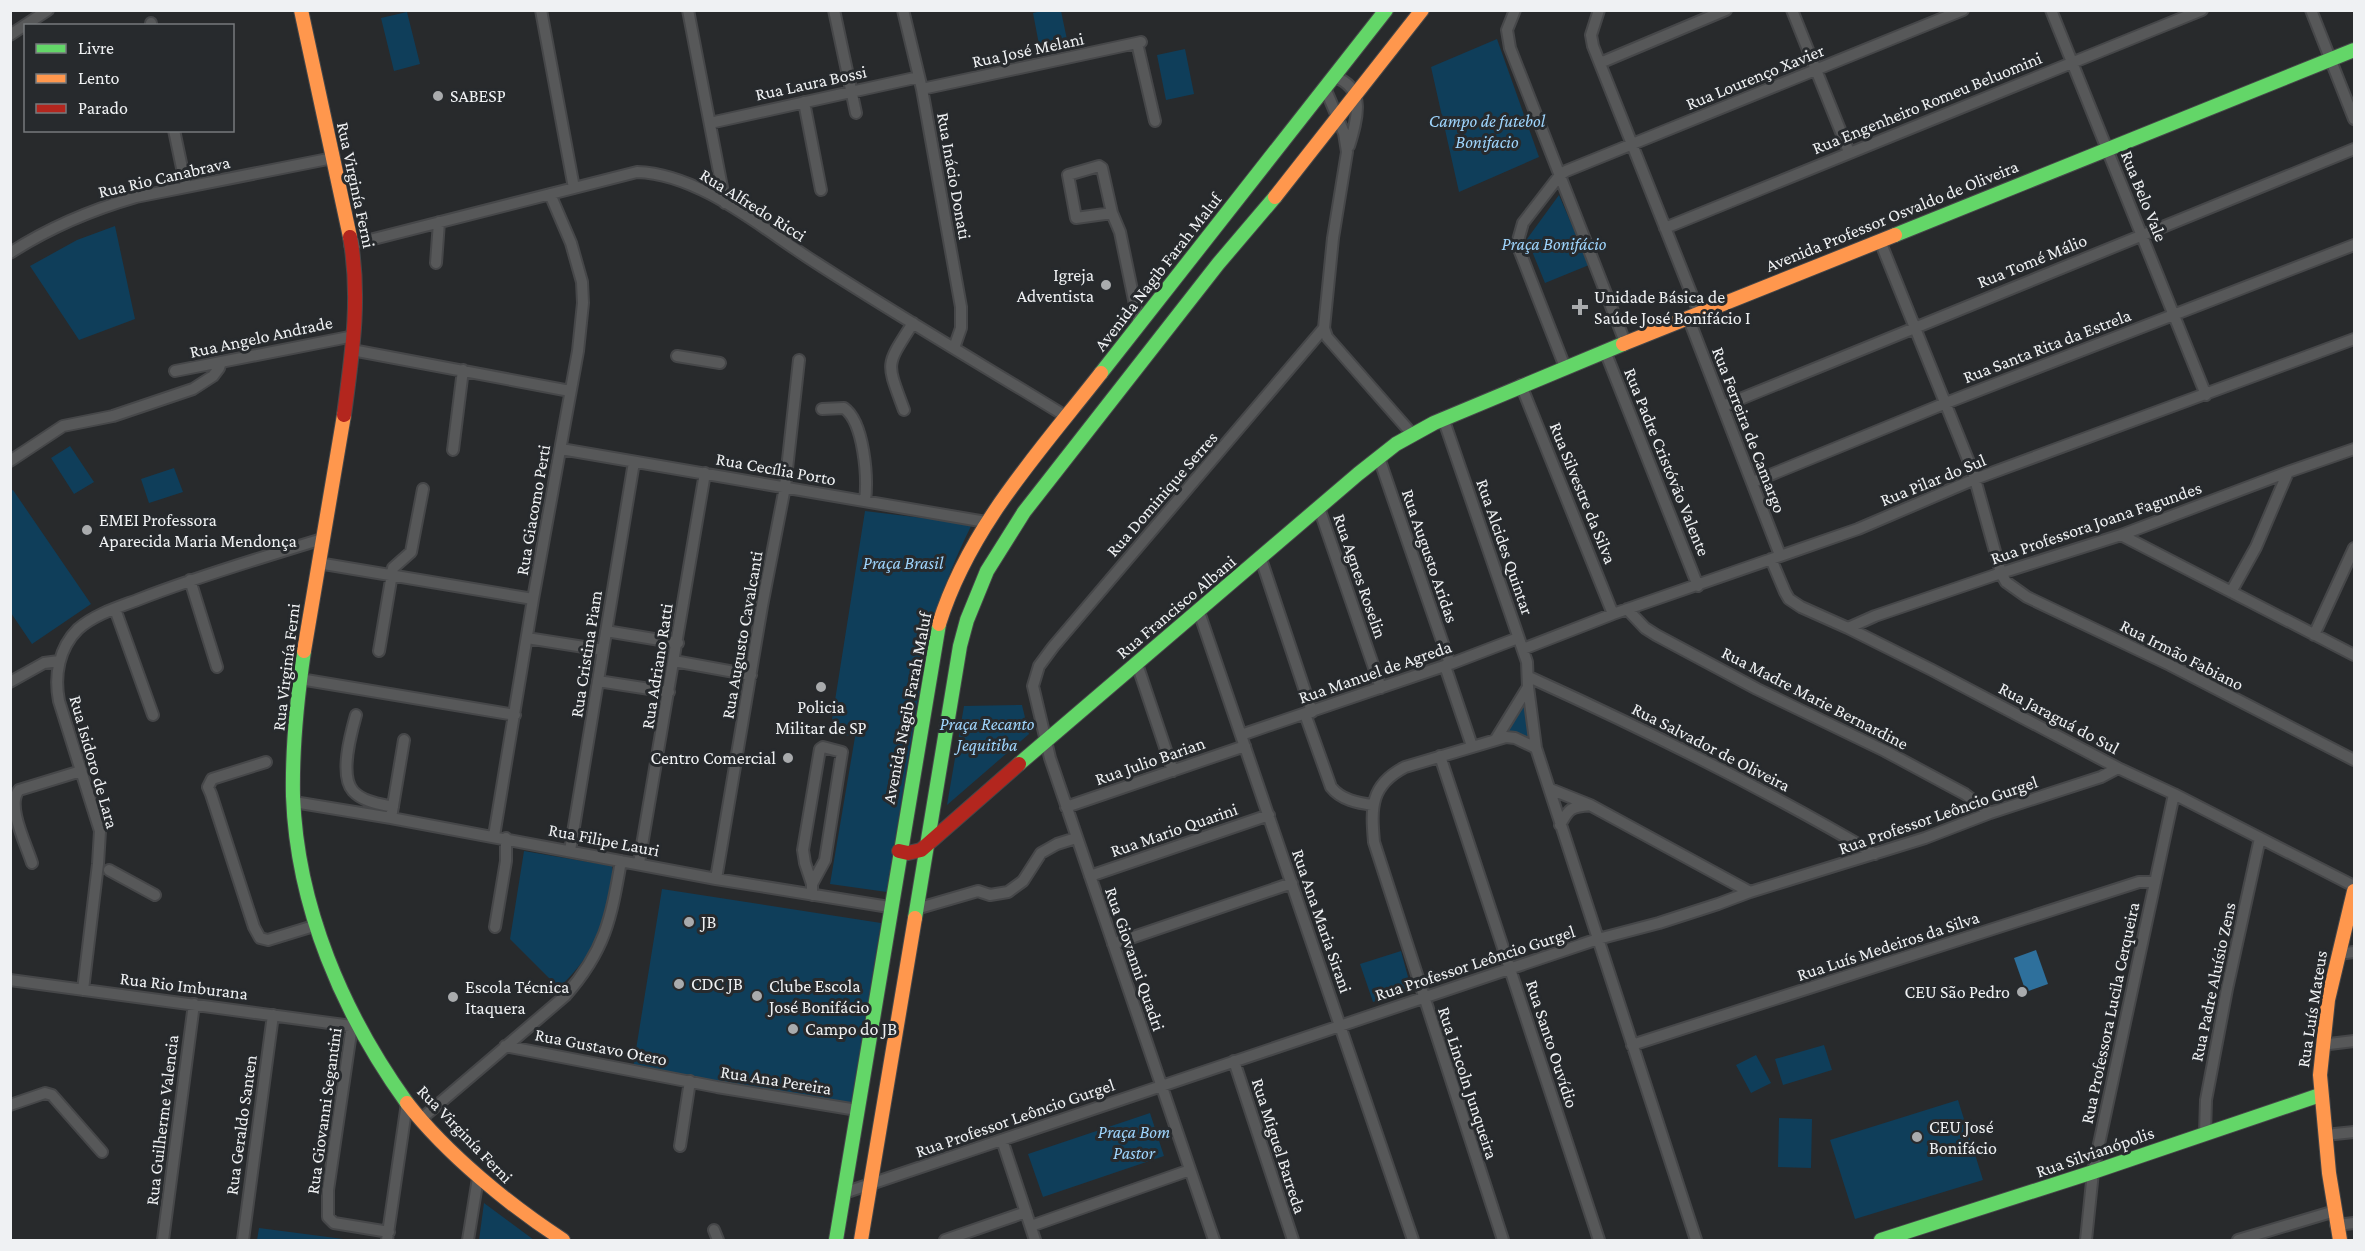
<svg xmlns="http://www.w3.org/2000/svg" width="2365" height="1251" viewBox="0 0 2365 1251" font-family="'Crimson Pro',serif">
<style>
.green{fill:#0f3e5a}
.water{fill:#2e709c}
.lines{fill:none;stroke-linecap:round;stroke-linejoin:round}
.street-casing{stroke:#464749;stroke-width:14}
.fast-casing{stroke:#464749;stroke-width:16}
.slow-casing{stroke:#464749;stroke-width:16}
.jam-casing{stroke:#464749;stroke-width:16}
.street{stroke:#575859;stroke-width:10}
.fast{stroke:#63d668;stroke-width:14}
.slow{stroke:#ff974d;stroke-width:14}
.jam{stroke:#b3261e;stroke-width:14}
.poi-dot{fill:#a9abad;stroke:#272a2d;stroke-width:2}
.labels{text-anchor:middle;stroke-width:6;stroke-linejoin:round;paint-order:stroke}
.street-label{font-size:18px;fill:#eff1f3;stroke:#272a2d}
.poi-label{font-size:18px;fill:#eff1f3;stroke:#272a2d;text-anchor:start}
.park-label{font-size:18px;font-style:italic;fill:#9ed4fc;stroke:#272a2d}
</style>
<rect width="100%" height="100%" fill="#282a2c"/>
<!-- green -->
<path class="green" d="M1046,10L1061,11L1069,49L1041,55L1033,13Z
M407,12L420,64L394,71L381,18Z
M1497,39L1539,157L1459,192L1431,67Z
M1185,49L1194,94L1166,100L1157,55Z
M1559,195L1589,265L1545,283L1527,239Z
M115,226L135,319L79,340L30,266L77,240Z
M70,446L94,482L74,494L51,458Z
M174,468L183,492L149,503L141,479Z
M13,490L91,604L32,644L11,613L10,491Z
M865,511L972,524C952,565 936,604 926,649L887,892L830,884L855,737L830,732Z
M1524,701L1534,745L1500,736Z
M1022,705L1029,734L947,805L964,706Z
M524,851L612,866C614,877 611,887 609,899C602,938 587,960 559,988L510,939Z
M662,889L881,923L852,1103L633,1068Z
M1401,951L1411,988L1373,1002L1360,964Z
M1824,1045L1832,1070L1783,1085L1775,1059Z
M1756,1055L1771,1083L1751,1093L1736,1065Z
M1958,1100L1983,1180L1855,1219L1830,1140Z
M1150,1113L1164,1156L1043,1197L1028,1154Z
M1779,1118L1812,1119L1811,1168L1778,1167Z
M484,1203L534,1240H479Z
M259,1228L351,1240H257Z"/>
<!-- water -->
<path class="water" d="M2036,950L2048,984L2026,992L2014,958Z"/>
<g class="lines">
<defs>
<path id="street" d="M541,10L574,188
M688,10L725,203
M834,10L856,113
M903,10L922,89L961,307V328L954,348
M1515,10L1507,30L1510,48L1625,342
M1599,10L1591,35L1593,46L1699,313
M1792,10L1849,152
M2051,10L2206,395
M2311,10L2354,119
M151,23V26
M10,35L48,10
M1137,43L1155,121
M1600,63L1726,10
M1334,77C1367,87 1357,120 1349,146
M1325,88L1344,133L1347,152L1333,238L1324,328L1327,337L1413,435
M922,89L1141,42
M804,102L821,190
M710,123L919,77
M174,130L186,187
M1112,213L1076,218L1068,175L1099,166L1102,168L1112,213L1120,232L1139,324
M1665,228L2202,10
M1880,241L1973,472L2001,573L2006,582L2027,597L2170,665L2354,760
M350,245L637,172C702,174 765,231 818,264C900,317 984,366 1067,417
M10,253C50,227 91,210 136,197L333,158
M436,263L439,222
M1688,317L1780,555
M352,350L570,391
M1605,351L1698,586
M677,356L720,363
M1565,367L1517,244L1523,223L1560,175L1566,171L1963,10
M175,371L354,336
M1521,385L1613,614
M1723,406L2354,149
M822,409L844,408C864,422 868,477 865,501
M904,410C886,361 885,367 913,323
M1443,418L1527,662L1528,687L1496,739
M561,449L986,522
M453,450L463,370
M1379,458L1450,664
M10,461L63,426L113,416L193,389L213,376L219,368L221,362
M1753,482L1946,403L2354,245
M1319,508L1381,688
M2121,535L2354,655
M1261,559L1312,712
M1771,559L1785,592L1789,599L1801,607L1848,628L1932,670L2118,768L2174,794L2354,886
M318,563L533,599
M190,580L217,667
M2231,592L2256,547L2288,472
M115,609L153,715
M1627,609L1645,628L1656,635L1757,689L1885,751L1965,794L1990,813
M1199,612L1413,1240
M1848,628L1875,616L2001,573L2121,535L2288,472L2354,449
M606,631L678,643
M2314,635L2354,548
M527,638L603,650
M1523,649L1613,614L1858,529L1975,479L2354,339
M379,651L393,568L411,552L423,489
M674,661L751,675
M1137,664L1173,771
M1445,666L1472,746
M1529,677C1646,730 1763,788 1875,854
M300,679L515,715
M598,681L669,692
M10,682L44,663L59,661
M1528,687L1536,748L1696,1240
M1305,714L1331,787C1341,800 1358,803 1373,805
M356,715C351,733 339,775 353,791C363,802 380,804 393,807
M1241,735L1450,664L1518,638
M404,740L391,818L716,879L889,907
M1440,756L1599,1240
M266,762L212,779L208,787L211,794L254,927L260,938L268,940L317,925
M1550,789L1590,805L1750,892
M294,802L391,818
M1066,807L1245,746
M1560,825C1569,808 1571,807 1590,805
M494,836L533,599L578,351L583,303L582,282L571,243L550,194
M570,851L634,462
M32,863C26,844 6,805 19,790L81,771
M639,863L705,473
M109,870L155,895
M1090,876L1269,815
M716,879L762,606L785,487L799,360
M812,895V884L825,860L842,752L823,747L820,749L803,850L805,863L812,884
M916,909L978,891L990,895L1008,892L1023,881L1041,853L1057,844L1076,838
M495,927L506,861V838
M1113,944L1292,883
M2338,954L2354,952
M10,980L352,1026
M83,990L98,864L100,831L59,701C54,675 59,648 78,629C95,614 119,607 140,599C199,576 261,558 322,539
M353,1019L328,1190V1217L334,1223L389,1232
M1632,1045L2139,882H2155
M2321,1045L2354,1041
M505,1046L717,1087L857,1110
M1234,1061L1293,1240
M10,1105L45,1093L52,1095L102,1152
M421,1119L565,996C605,951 611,919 621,861
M2205,1134L2206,1100L2227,989L2260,838
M2325,1135L2354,1132
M1002,1140L1035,1240
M680,1146L690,1081
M844,1193L1598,939L1659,923L1718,904L1750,892L1925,838L1990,813L2101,777L2118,768
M2336,1225L2354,1223
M1031,1226L1190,1170
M714,1230L718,1240
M163,1240L194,1004
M243,1240L273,1015
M387,1240L407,1103
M468,1240L478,1178
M945,1240L1026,1212
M1214,1240L1050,758L1033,686L1039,666L1053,647L1324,328
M1503,1240L1374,842C1371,808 1370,785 1405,767L1506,737L1515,738L1536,748
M2086,1240L2093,1172L2174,794
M2238,1240L2335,1211"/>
<path id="fast" d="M1895,235L2354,50
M1101,373L1386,10
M304,651C297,699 292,747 293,796C297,907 343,1014 407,1103
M1019,764L1358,474L1396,444L1434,423L1623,344
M915,918L960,646L967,620L987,571L1024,512L1218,264L1275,197
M836,1240L939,624
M1881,1240L2093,1172L2320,1095"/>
<path id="slow" d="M301,10L350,237
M1275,197L1422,10
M1623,344L1895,235
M939,624C969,527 1040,451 1101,373
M304,651L344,415
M407,1103C447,1154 509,1205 563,1240
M861,1240L915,918
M2340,1240L2329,1173L2320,1075L2328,1000L2354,891"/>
<path id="jam" d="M344,415C352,355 361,297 350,237
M899,851L908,853L921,850L1019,764"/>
</defs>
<!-- street casing -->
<use href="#street" class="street-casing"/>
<!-- fast casing -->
<use href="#fast" class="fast-casing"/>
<!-- slow casing -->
<use href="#slow" class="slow-casing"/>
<!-- jam casing -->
<use href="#jam" class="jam-casing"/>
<!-- street -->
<use href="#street" class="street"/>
<!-- fast -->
<use href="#fast" class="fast"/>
<!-- slow -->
<use href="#slow" class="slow"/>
<!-- jam -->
<use href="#jam" class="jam"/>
</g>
<!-- markers -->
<g class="poi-dot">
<circle cx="438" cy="96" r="6"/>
<circle cx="1106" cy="285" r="6"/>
<path d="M1577 298h6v6h6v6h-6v6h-6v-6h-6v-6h6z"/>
<circle cx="87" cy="530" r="6"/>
<circle cx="821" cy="687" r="6"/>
<circle cx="788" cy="758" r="6"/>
<circle cx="689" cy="922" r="6"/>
<circle cx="679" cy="984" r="6"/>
<circle cx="2022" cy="992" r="6"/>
<circle cx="757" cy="996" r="6"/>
<circle cx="453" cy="997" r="6"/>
<circle cx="793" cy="1029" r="6"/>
<circle cx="1917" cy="1137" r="6"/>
</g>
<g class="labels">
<!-- street labels -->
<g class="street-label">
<text transform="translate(1028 50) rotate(-12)" y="6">Rua José Melani</text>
<text transform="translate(1755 77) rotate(-22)" y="6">Rua Lourenço Xavier</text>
<text transform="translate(811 83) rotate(-12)" y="6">Rua Laura Bossi</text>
<text transform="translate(1927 103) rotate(-22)" y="6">Rua Engenheiro Romeu Beluomini</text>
<text transform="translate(954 176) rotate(80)" y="6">Rua Inácio Donati</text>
<text transform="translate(164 177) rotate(-13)" y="6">Rua Rio Canabrava</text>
<text transform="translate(356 185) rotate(78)" y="6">Rua Virginía Ferni</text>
<text transform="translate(2144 196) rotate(68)" y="6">Rua Belo Vale</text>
<text transform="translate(753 205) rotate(32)" y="6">Rua Alfredo Ricci</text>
<text transform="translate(1892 216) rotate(-22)" y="6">Avenida Professor Osvaldo de Oliveira</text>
<text transform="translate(2032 261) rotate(-22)" y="6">Rua Tomé Málio</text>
<text transform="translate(1158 272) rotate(-52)" y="6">Avenida Nagib Farah Maluf</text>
<text transform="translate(261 337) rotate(-12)" y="6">Rua Angelo Andrade</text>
<text transform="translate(2047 346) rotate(-21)" y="6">Rua Santa Rita da Estrela</text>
<text transform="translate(1749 430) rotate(69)" y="6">Rua Ferreira de Camargo</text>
<text transform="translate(1667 462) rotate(68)" y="6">Rua Padre Cristóvão Valente</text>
<text transform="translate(776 469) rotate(10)" y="6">Rua Cecília Porto</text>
<text transform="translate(1933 480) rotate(-22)" y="6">Rua Pilar do Sul</text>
<text transform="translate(1583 493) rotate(68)" y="6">Rua Silvestre da Silva</text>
<text transform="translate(1162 494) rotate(-49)" y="6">Rua Dominique Serres</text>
<text transform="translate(533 510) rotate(-80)" y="6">Rua Giacomo Perti</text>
<text transform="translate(2096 523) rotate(-19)" y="6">Rua Professora Joana Fagundes</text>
<text transform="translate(1505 547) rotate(71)" y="6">Rua Alcides Quintar</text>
<text transform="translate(1430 556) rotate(71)" y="6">Rua Augusto Aridas</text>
<text transform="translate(1360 576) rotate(71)" y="6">Rua Agnes Roselin</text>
<text transform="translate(1176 607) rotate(-40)" y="6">Rua Francisco Albani</text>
<text transform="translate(742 635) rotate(-80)" y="6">Rua Augusto Cavalcanti</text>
<text transform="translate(586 654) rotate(-81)" y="6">Rua Cristina Piam</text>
<text transform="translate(2182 655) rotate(27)" y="6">Rua Irmão Fabiano</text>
<text transform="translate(657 666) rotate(-81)" y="6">Rua Adriano Ratti</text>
<text transform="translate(286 667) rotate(-83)" y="6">Rua Virginía Ferni</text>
<text transform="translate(1375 672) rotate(-19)" y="6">Rua Manuel de Agreda</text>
<text transform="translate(1815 698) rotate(27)" y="6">Rua Madre Marie Bernardine</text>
<text transform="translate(907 708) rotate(-79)" y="6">Avenida Nagib Farah Maluf</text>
<text transform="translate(2059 718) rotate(28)" y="6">Rua Jaraguá do Sul</text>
<text transform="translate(1711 747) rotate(27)" y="6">Rua Salvador de Oliveira</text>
<text transform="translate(1150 761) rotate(-19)" y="6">Rua Julio Barian</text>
<text transform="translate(94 762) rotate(74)" y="6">Rua Isidoro de Lara</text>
<text transform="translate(1938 815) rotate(-19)" y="6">Rua Professor Leôncio Gurgel</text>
<text transform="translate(1174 830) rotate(-19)" y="6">Rua Mario Quarini</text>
<text transform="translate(604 840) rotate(11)" y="6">Rua Filipe Lauri</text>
<text transform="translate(1322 921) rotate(71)" y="6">Rua Ana Maria Sirani</text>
<text transform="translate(1888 946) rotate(-18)" y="6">Rua Luís Medeiros da Silva</text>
<text transform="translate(1135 959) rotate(71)" y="6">Rua Giovanni Quadri</text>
<text transform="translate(1475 963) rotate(-18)" y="6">Rua Professor Leôncio Gurgel</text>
<text transform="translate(2213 982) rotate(-78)" y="6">Rua Padre Aluísio Zens</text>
<text transform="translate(184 986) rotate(7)" y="6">Rua Rio Imburana</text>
<text transform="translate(2312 1009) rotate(-81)" y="6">Rua Luís Mateus</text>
<text transform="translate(2110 1013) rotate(-78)" y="6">Rua Professora Lucila Cerqueira</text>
<text transform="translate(1552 1044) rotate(72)" y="6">Rua Santo Ouvídio</text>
<text transform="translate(601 1047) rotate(11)" y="6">Rua Gustavo Otero</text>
<text transform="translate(776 1080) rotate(9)" y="6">Rua Ana Pereira</text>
<text transform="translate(1468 1083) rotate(72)" y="6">Rua Lincoln Junqueira</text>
<text transform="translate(324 1111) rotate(-82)" y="6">Rua Giovanni Segantini</text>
<text transform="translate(1015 1118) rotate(-19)" y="6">Rua Professor Leôncio Gurgel</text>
<text transform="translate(162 1120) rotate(-83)" y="6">Rua Guilherme Valencia</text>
<text transform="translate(241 1125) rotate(-82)" y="6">Rua Geraldo Santen</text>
<text transform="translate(465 1134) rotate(46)" y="6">Rua Virginía Ferni</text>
<text transform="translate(1279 1146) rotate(72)" y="6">Rua Miguel Barreda</text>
<text transform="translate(2095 1152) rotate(-19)" y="6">Rua Silvianópolis</text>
</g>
<!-- poi labels -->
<g class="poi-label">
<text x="450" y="102">SABESP</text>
<text x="1094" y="281" text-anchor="end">Igreja<tspan x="1094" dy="21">Adventista</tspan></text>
<text x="1594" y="303">Unidade Básica de<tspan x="1594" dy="21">Saúde José Bonifácio I</tspan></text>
<text x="99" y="526">EMEI Professora<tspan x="99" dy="21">Aparecida Maria Mendonça</tspan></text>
<text x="821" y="713" text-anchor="middle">Policia<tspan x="821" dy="21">Militar de SP</tspan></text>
<text x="776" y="764" text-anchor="end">Centro Comercial</text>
<text x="701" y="928">JB</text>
<text x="691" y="990">CDC JB</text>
<text x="769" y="992">Clube Escola<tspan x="769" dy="21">José Bonifácio</tspan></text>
<text x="465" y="993">Escola Técnica<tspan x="465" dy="21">Itaquera</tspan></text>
<text x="2010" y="998" text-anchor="end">CEU São Pedro</text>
<text x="805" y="1035">Campo do JB</text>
<text x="1929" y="1133">CEU José<tspan x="1929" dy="21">Bonifácio</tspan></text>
</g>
<!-- park labels -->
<g class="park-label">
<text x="1487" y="127">Campo de futebol<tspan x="1487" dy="21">Bonifacio</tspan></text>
<text x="1554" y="250">Praça Bonifácio</text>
<text x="903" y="569">Praça Brasil</text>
<text x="987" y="730">Praça Recanto<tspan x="987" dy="21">Jequitiba</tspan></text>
<text x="1134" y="1138">Praça Bom<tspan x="1134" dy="21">Pastor</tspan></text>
</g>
</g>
<!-- border -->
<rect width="2365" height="1251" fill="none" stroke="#eff1f3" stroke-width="24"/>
<!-- legend -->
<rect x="24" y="24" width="210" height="108" fill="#272a2d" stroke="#777a7c" stroke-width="1.5"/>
<rect x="36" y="44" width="30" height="9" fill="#63d668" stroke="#777a7c" stroke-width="1.5"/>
<text x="78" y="54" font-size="18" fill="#eff1f3">Livre</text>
<rect x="36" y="74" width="30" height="9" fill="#ff974d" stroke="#777a7c" stroke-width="1.5"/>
<text x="78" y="84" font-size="18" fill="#eff1f3">Lento</text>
<rect x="36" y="104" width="30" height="9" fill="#b3261e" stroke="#777a7c" stroke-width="1.5"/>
<text x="78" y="114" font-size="18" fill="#eff1f3">Parado</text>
</svg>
